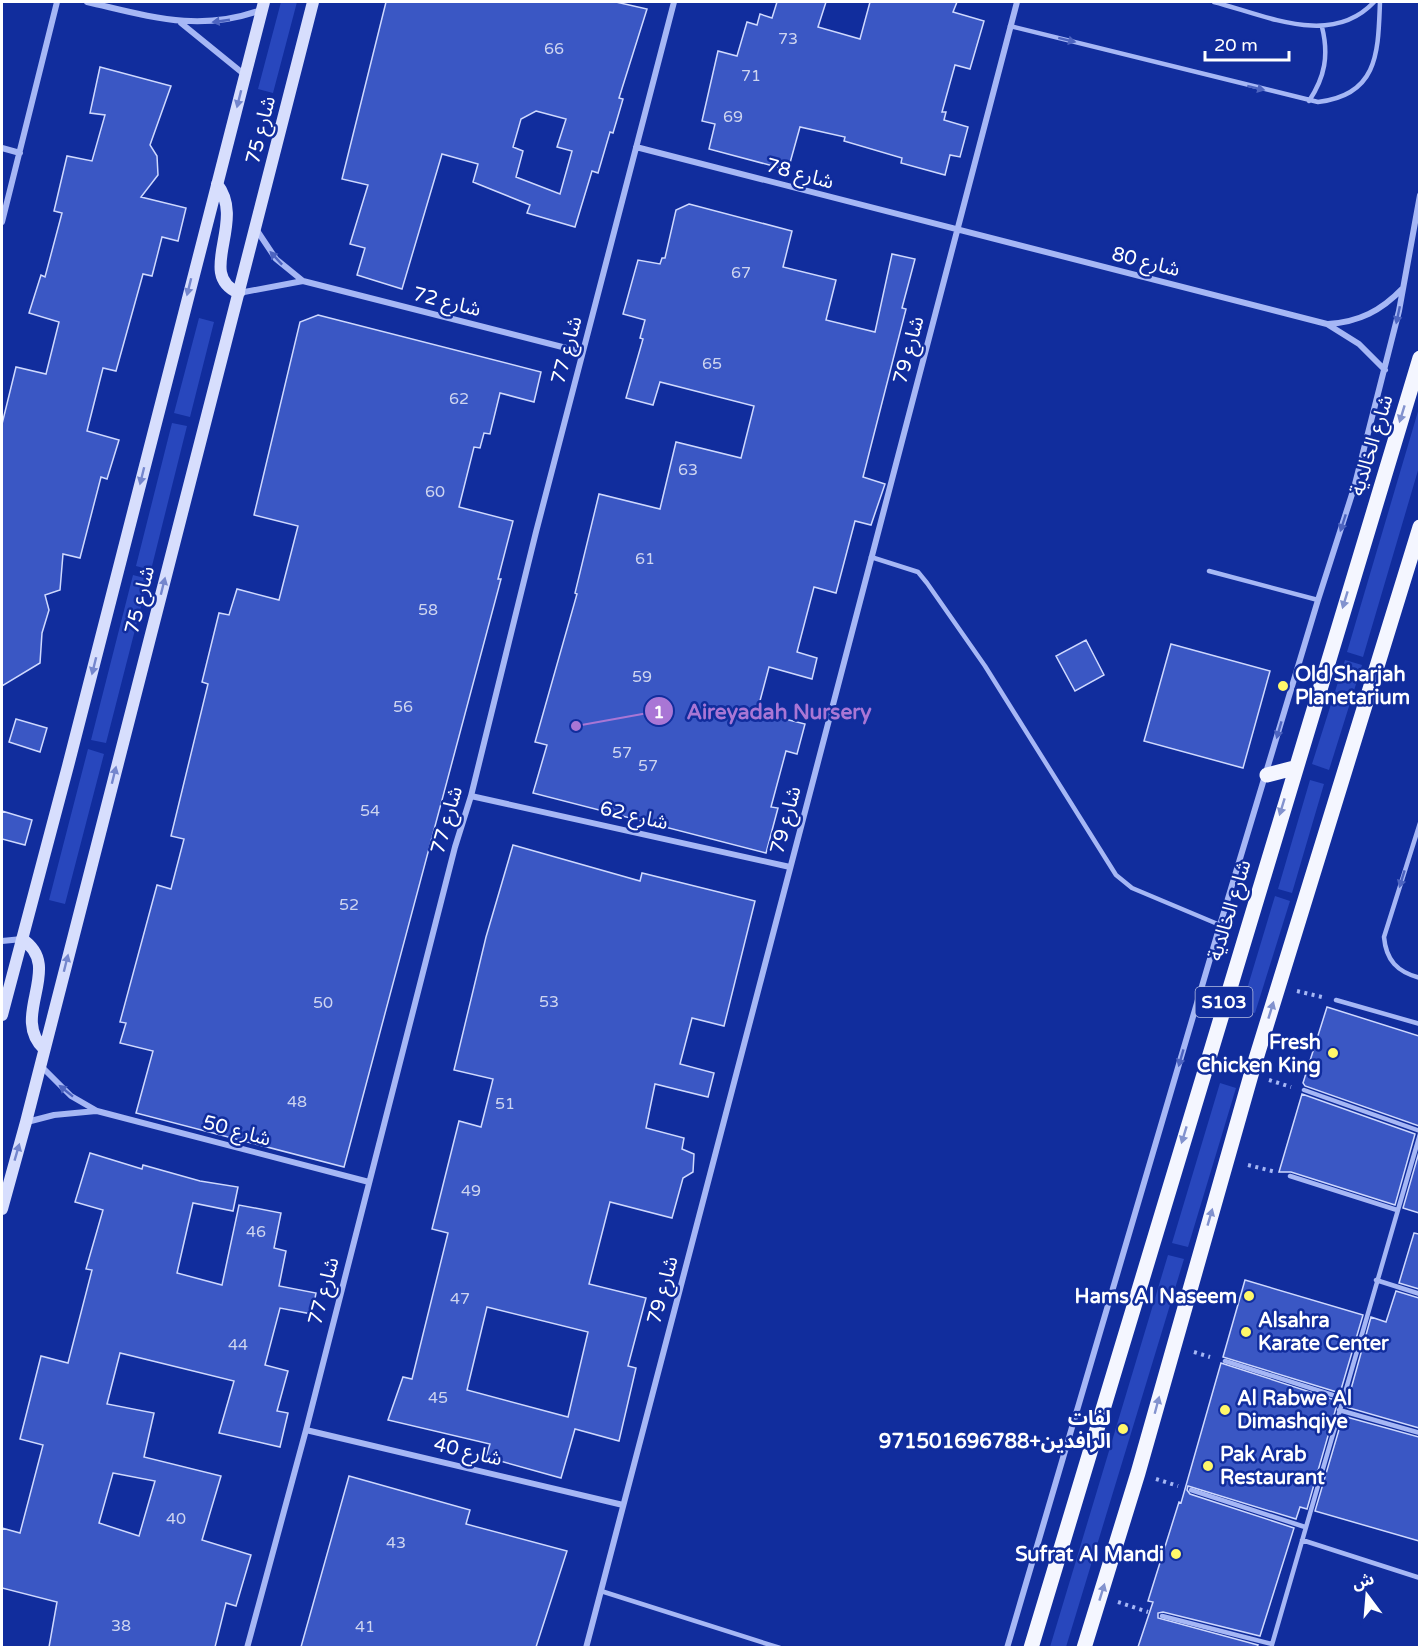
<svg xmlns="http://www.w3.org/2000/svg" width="1421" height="1649" viewBox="0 0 1421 1649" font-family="'Varela Round','Noto Sans Arabic',sans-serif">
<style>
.green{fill:#2847bd}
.building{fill:#3a57c4;stroke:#cfd9fe;stroke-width:1.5;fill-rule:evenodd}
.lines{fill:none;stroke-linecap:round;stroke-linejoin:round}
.path{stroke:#a6b7f5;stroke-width:4;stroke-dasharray:3 4.5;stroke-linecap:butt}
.lane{stroke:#a6b7f5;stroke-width:4.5}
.street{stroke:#a6b7f5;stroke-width:6}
.secondary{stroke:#d7defd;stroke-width:12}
.primary{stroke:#f4f6ff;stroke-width:15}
.oneway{fill:#4d64c0}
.oneway2{fill:#7486cd}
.oneway3{fill:#8292ce}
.poi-dot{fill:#fff76a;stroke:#112d9d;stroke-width:2}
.labels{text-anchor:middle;stroke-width:5;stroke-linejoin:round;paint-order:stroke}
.number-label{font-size:16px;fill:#ced5f0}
.shield{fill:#112d9d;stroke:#b8c0e2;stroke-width:1.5}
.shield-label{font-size:18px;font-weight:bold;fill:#fff}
.street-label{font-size:20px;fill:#fff;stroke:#112d9d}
.poi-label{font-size:20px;font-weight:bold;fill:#fff;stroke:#112d9d;text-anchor:start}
.leader{fill:none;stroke:#a976d5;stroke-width:2}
.callout-dot{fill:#a976d5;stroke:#112d9d;stroke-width:2}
.mark-label{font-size:18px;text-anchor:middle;font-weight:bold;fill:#fff}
.callout-label{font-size:21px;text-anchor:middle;font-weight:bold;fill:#a976d5;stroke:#112d9d;stroke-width:5;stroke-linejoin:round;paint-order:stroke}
</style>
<rect width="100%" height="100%" fill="#112d9d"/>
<!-- green -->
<path class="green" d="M281,2H297L273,93L258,89Z
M199,318L214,322L190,417L174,413Z
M1419,408V467L1363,657L1347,652Z
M172,423L187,426L151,570L136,566Z
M133,575L148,579L106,743L91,740Z
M1345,660L1362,665L1329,770L1312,764Z
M88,749L104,754L65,904L49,900Z
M1310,780L1324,784L1292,893L1278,889Z
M1275,896L1290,901L1255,1013L1241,1009Z
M1220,1083L1236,1088L1188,1247L1172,1243Z
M1168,1255L1184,1259L1066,1647H1050Z"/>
<!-- building -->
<path class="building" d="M386,2H616L647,9L619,98L623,99L613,133L610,132L598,173L592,171L575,227L527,213L530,205L473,182L478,164L442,154L402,289L357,275L365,248L350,244L368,185L342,179ZM536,111L566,119L557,147L572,151L560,194L516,177L523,151L513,147L521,119Z
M777,2H826L818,27L860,39L870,2H957L953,12L984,21L970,69L955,65L942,112H946L944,120L968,127L960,157L950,155L945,175L901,163L902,158L844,141L845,137L800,127L788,170L709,149L715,124L702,121L718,51L737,56L747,22L757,25L760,14L772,18Z
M100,67L171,86L150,145L157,156L158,175L141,197L186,208L178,241L162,237L152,276L143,274L116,371L103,368L87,431L119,440L107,479L101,477L80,558L63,554L60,590L45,595L49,610L42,633L40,663L2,686V424L16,367L46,374L59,322L29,313L41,275L45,277L62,213L54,211L67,156L92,161L105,115L90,113Z
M689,204L792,231L783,267L836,280L826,320L875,332L892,254L915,259L902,308L906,309L863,477L885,484L871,525L855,521L836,593L814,587L797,652L817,658L812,679L769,667L757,712L805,724L797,754L786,751L771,807L778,808L766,853L533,793L547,745L535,742L577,594L575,593L599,494L660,509L676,442L741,458L754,406L660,382L653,405L626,398L643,339L640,338L645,320L623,314L638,260L660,264L662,258H665L676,210Z
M318,315L541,372L534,402L500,393L490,434L484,433L480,448L474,447L459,507L513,521L498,579H501L344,1167L136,1113L153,1051L120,1043L126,1023L120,1022L157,885L171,889L184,839L171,836L208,684L202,682L219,613L229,615L237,589L279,600L298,526L254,515L300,322Z
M1086,640L1104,675L1075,691L1056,656Z
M1171,644L1270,671L1243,768L1144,741Z
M16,719L47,728L40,752L9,742Z
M2,811L32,820L25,845L2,839Z
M513,845L640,881L642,873L755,901L724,1026L692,1018L680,1064L714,1073L708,1097L655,1084L646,1128L684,1138L682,1149L694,1154L693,1172L683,1178L672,1218L610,1202L589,1284L646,1298L628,1366L636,1368L619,1441L575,1429L561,1478L486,1457L490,1444L388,1420L403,1377L412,1379L448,1233L432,1229L459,1121L481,1127L493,1079L454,1070L486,937ZM487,1307L588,1332L568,1417L467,1390Z
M1327,1007L1419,1036V1126L1305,1086L1303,1083Z
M1302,1094L1415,1134L1395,1205L1291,1172H1279Z
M1419,1152V1213L1403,1208Z
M90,1153L142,1169L143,1165L200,1181L238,1187L233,1211L193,1203L177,1273L222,1285L239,1205L281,1213L274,1248L286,1251L279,1286L316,1293L312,1314L280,1308L265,1365L288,1371L277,1411L288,1413L280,1447L219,1433L234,1381L120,1353L107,1404L154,1413L144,1457L221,1476L202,1540L251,1555L236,1606L226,1603L215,1647H49L57,1602L2,1588V1528L20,1533L43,1445L20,1439L41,1356L68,1363L92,1270L86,1269L103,1210L75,1202ZM113,1473L155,1481L139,1536L99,1523Z
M1414,1233L1419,1234V1289L1399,1283Z
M1245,1280L1363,1315L1340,1393L1223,1357Z
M1396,1291L1419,1298V1428L1346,1407L1371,1317L1386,1322Z
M1221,1363L1338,1401L1307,1509L1300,1507L1296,1519L1188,1486L1187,1490L1190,1494L1294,1528L1260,1636L1163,1612L1158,1613V1618L1258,1645L1257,1647H1138L1153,1602L1148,1601L1179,1502L1181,1503Z
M1343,1416L1419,1437V1541L1315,1511Z
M349,1476L470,1510L466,1524L567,1551L536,1647H301Z"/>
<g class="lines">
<!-- path -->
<path class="path" d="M1297,991L1322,997
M1269,1080L1291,1087
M1248,1165L1276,1172
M1194,1352L1210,1357
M1156,1479L1178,1486
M1118,1602L1148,1612"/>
<!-- lane -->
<path class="lane" d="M1214,2C1265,15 1331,48 1374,2
M1010,26L1318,102C1379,95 1378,51 1380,2
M1309,101C1325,77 1329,55 1322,27
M871,557L918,572L927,583L985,666L1116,875L1132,888L1220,925
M1209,571L1318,600
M1420,823L1384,937C1386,960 1397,972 1420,978
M1336,1000L1420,1024
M1304,1090L1420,1131
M1290,1176L1397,1210
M1376,1280L1420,1294
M1225,1361L1342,1398
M1339,1410L1420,1433
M1191,1490L1305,1527
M1302,1540L1420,1578
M601,1591L780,1648
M1162,1616L1272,1644
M1271,1648L1420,1134"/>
<!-- street -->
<path class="street" d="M87,2C149,16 198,33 261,10
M181,23L245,75
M636,147L1327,324L1359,344L1385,370
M2,148L20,153
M2,222L57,2
M256,229L276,259L303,281
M239,293L303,281L582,352
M1328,324C1359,322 1381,311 1403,288
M471,796L790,867
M2,941L22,939
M41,1066L71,1096L97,1111L369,1182
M27,1122L54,1115L96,1111
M306,1430L623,1505
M247,1648L306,1430L455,847L471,796L536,532L674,2
M586,1648L1017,2
M1007,1648L1220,925L1318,600L1354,488L1399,311L1420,195"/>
<!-- secondary -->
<path class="secondary" d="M217,184C247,222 195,275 239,293
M22,939C65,967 9,1016 44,1049
M2,1015L68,766L264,2
M2,1209L26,1122L313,2"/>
<!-- primary -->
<path class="primary" d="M1267,775L1294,768
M1031,1648L1420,358
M1084,1648L1138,1473L1251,1075L1420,527"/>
</g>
<!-- one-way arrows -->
<defs><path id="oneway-solid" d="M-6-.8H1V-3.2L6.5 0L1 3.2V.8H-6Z" transform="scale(1.5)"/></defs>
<g class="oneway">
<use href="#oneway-solid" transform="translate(221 21) rotate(172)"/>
<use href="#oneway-solid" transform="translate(1067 40) rotate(14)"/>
<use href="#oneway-solid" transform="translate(1256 88) rotate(14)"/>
<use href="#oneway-solid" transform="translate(276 258) rotate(-133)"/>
<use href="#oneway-solid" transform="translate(1398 315) rotate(102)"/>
<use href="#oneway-solid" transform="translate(1343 523) rotate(108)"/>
<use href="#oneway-solid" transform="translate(1279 730) rotate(106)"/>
<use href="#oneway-solid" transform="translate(1402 879) rotate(107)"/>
<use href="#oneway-solid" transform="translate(1181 1058) rotate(106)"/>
<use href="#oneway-solid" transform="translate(66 1091) rotate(-141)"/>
</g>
<g class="oneway2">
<use href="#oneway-solid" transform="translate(239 99) rotate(104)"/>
<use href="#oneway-solid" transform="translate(189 287) rotate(104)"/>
<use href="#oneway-solid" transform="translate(142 476) rotate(104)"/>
<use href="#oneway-solid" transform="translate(163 586) rotate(-76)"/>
<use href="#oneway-solid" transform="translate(94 666) rotate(104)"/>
<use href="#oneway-solid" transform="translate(114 775) rotate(-76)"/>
<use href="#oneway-solid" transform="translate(66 963) rotate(-76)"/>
<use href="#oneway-solid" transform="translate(17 1152) rotate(-74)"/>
</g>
<g class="oneway3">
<use href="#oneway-solid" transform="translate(1402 414) rotate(107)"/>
<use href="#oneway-solid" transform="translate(1345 600) rotate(107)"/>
<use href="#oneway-solid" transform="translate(1282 807) rotate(107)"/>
<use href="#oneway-solid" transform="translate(1271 1010) rotate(-73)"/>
<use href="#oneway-solid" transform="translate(1184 1135) rotate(107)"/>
<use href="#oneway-solid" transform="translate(1210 1217) rotate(-74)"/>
<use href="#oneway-solid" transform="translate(1157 1405) rotate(-75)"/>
<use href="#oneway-solid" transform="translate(1102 1592) rotate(-73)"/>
</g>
<!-- markers -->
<g class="poi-dot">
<circle cx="1283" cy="686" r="6"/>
<circle cx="1333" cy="1053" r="6"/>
<circle cx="1249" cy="1296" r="6"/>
<circle cx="1246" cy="1332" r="6"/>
<circle cx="1225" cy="1410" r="6"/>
<circle cx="1123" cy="1429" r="6"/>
<circle cx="1208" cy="1466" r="6"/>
<circle cx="1176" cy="1554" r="6"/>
</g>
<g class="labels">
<!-- number labels -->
<g class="number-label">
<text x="788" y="44">73</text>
<text x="554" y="54">66</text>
<text x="751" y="81">71</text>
<text x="733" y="122">69</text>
<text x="741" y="278">67</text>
<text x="712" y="369">65</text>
<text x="459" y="404">62</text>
<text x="688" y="475">63</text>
<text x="435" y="497">60</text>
<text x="645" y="564">61</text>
<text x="428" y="615">58</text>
<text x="642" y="682">59</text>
<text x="403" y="712">56</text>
<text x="622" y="758">57</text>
<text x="648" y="771">57</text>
<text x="370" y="816">54</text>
<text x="349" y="910">52</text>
<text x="549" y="1007">53</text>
<text x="323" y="1008">50</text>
<text x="297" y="1107">48</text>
<text x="505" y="1109">51</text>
<text x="471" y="1196">49</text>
<text x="256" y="1237">46</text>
<text x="460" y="1304">47</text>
<text x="238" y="1350">44</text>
<text x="438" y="1403">45</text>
<text x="176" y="1524">40</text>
<text x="396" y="1548">43</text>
<text x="121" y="1631">38</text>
<text x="365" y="1632">41</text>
</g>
<!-- shield labels -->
<rect class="shield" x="1195.5" y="987" width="57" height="30" rx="4.5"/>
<g class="shield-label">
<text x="1224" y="1008">S103</text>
</g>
<!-- street labels -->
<g class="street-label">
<text transform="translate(260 130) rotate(-76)" y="7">شارع 75</text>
<text transform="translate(800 173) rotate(15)" y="7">شارع 78</text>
<text transform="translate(1146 261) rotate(14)" y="7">شارع 80</text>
<text transform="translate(447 301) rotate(14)" y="7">شارع 72</text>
<text transform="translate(566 350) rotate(-75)" y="7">شارع 77</text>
<text transform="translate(908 350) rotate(-75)" y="7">شارع 79</text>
<text transform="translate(1371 445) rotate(-73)" y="7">شارع الخالدية</text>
<text transform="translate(139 600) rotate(-76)" y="7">شارع 75</text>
<text transform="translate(634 815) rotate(13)" y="7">شارع 62</text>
<text transform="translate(446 820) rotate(-74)" y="7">شارع 77</text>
<text transform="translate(785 820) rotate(-75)" y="7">شارع 79</text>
<text transform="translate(1229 910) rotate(-73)" y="7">شارع الخالدية</text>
<text transform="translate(237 1130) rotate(15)" y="7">شارع 50</text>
<text transform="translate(662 1290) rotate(-75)" y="7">شارع 79</text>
<text transform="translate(323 1291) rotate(-75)" y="7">شارع 77</text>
<text transform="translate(468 1451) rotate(13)" y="7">شارع 40</text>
</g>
<!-- poi labels -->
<g class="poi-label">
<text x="1295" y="681">Old Sharjah<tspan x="1295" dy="23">Planetarium</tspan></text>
<text x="1321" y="1049" text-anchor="end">Fresh<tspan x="1321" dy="23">Chicken King</tspan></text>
<text x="1237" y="1303" text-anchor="end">Hams Al Naseem</text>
<text x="1258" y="1327">Alsahra<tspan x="1258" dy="23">Karate Center</tspan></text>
<text x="1237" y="1405">Al Rabwe Al<tspan x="1237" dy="23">Dimashqiye</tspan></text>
<text x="1111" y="1425" text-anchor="end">لفات<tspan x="1111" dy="23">الرافدين+971501696788</tspan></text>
<text x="1220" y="1461">Pak Arab<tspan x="1220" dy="23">Restaurant</tspan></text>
<text x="1164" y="1561" text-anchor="end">Sufrat Al Mandi</text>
</g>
</g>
<!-- callouts -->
<path class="leader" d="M576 726L659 711"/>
<g class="callout-dot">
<circle cx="576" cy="726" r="6"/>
<circle cx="659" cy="711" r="15"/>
</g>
<g class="mark-label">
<text x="659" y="718">1</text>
</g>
<g class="callout-label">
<text x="779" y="719">Aireyadah Nursery</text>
</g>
<!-- border -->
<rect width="1421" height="1649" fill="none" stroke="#ffffff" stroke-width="6"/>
<!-- north arrow -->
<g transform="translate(1367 1595) rotate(344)" stroke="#112d9d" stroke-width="4.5" paint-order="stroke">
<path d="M0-4.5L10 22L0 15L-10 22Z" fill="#ffffff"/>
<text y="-9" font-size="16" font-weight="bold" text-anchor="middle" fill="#ffffff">ش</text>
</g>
<!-- scale -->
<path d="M1205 51v9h84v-9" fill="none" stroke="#ffffff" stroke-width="3"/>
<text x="1214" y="51" font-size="18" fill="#ffffff" stroke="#112d9d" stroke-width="4.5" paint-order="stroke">20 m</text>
</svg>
